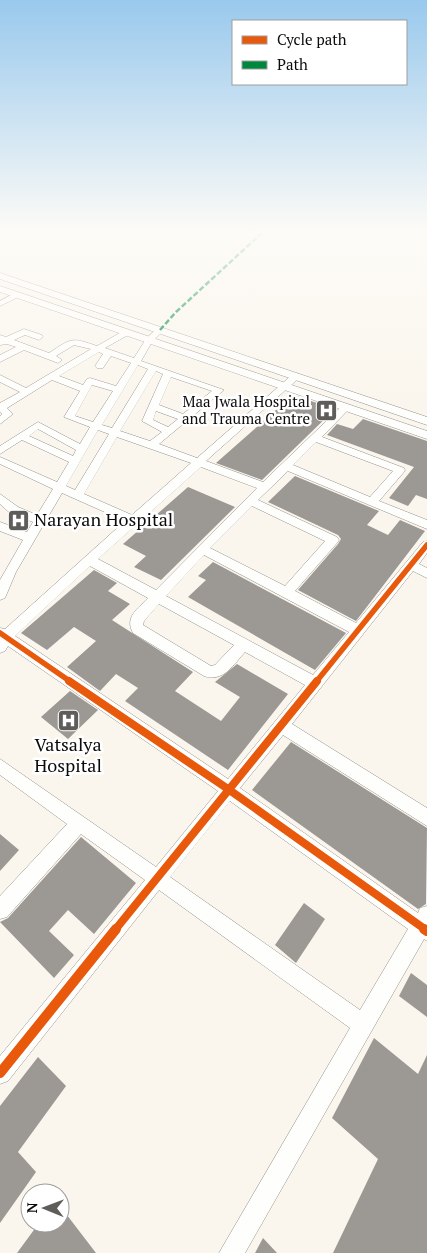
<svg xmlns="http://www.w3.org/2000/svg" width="427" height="1253" viewBox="0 0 427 1253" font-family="'PT Serif',serif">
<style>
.building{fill:#9c9894}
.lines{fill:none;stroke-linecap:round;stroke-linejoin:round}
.minor-casing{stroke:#93918d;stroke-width:1}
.tertiary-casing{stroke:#93918d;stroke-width:1}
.minor{fill:#fefefc;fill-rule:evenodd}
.tertiary{fill:#fefefc;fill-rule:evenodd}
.quiet{stroke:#00873e;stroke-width:2.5;stroke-dasharray:5.5 2.5;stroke-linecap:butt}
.cycleway-far2-casing{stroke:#fff;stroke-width:9}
.cycleway-far1-casing{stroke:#fff;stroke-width:11}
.cycleway-casing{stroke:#fff;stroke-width:13}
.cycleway-far2{stroke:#e8590c;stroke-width:5.5}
.cycleway-far1{stroke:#e8590c;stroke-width:8}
.cycleway{stroke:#e8590c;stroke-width:10}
.labels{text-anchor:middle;stroke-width:5;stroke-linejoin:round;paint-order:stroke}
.far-poi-label{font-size:15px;fill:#0b0b0b;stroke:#fff;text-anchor:end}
.poi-label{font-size:18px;fill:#0b0b0b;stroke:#fff;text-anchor:start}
</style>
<rect width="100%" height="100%" fill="#faf6ed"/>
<!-- building -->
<path class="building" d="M293,395L335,409L262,480L216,463Z
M363,419L427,441V499L416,495L408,506L389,498L414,467L327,435L337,424L353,429Z
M295,476L379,511L367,525L388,535L400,520L425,531L356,621L298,590L338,544L341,539L338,535L268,502Z
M188,487L235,507L161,580L134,567L146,556L123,544Z
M213,562L346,633L315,670L188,597L206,580L198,576Z
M94,570L117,583L108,591L130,604L112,620L193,672L175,691L221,721L240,697L215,682L237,664L288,694L228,770L125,701L138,688L116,674L100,691L67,667L96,641L74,627L47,650L21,633Z
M70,691L98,710L68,739L41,717Z
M291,742L427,828L426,904L418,909L252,790Z
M0,834L19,850L0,871Z
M81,837L136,883L94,934L68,910L49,931L74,955L54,978L0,922L8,918Z
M304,903L325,919L296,963L275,945Z
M411,973L427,985V1017L399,996Z
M374,1038L418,1074L427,1055V1253H333L378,1159L332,1118Z
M38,1057L66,1086L18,1152L36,1172L0,1223V1106Z
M60,1206L96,1253H17L39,1223H60Z
M263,1238L277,1253H255Z"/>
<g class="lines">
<defs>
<path id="minor" d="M15,293L22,295L0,306V301Z
M157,328L164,330L152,342L141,361L224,390L159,444L197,458L293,374H299V378L206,461L263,482L343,405H349V409L322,437L404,468L405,470L404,472L379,501L427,520V529L288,471L258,500L337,537L339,540L337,543L295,591L356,623L423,542L427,541V553L419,564L427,568V578L413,571L292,724L427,808V826L283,735L240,788L418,913L420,908L427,906V941L424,939L245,1253H219L350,1028L159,890L8,1081L0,1084V1056L145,880L81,834L7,917L0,919V896L67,824L0,775V759L156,867L218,791L8,646L5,651L0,653V628L5,629L125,521L62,493L16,572L5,598L0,600V580L23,540L0,531V522L27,532L33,522L10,513L0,504V494L18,507L37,515L53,489L0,464V457L57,482L69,462L22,440L0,454V446L38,422L80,444L90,427L64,417L80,391L52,380L7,408L13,414L0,424V416L2,414L0,412V403L20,392L0,382V375L26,388L91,349L74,345L56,356L62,360L58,363L24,350L0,362V355L16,347L7,344L0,345V335L6,337L24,329L42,335L43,337L39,340L25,335L14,340L49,353C72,338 71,337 97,346L125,330L129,333L128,335L105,348L134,358L146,339ZM99,352L103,354L95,366L97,368H103L111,356L131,363L116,386L90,378L87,379L83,385L59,376ZM138,365L148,369L112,428L102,425ZM156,371L163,374L142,421L162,432L150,441L120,431ZM171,377L212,391L183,414L159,405ZM92,385L113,391L93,422L75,416ZM156,411L178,419L168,427L153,420ZM38,429L76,450L73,456L29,436ZM98,430L109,434L75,490L66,486ZM117,437L191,463L132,515L84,494ZM316,442L393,471L370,497L293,465ZM201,467L257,488L156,590L98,559ZM252,506L325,541L285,586L210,548ZM204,555L349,632L313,675L166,596ZM90,566L148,598C138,609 124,617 133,633L204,676C223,683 234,664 245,652L305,685L228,779L15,636ZM159,604L234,645L215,665L211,666L143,625L144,621ZM230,801L408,929L360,1010L170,877Z"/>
<path id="tertiary" d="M0,273L427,417V425L0,279Z
M0,286L427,431V439L0,292Z"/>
</defs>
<!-- minor casing -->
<use href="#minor" class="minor-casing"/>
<!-- tertiary casing -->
<use href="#tertiary" class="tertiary-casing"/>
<!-- minor -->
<use href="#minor" class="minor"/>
<!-- tertiary -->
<use href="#tertiary" class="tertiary"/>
<!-- quiet -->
<path class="quiet" d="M160,330L176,312L264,231"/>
<defs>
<path id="cycleway-far2" d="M0,633L71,682
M316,682L427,545"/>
<path id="cycleway-far1" d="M69,681L228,789L426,930
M115,930L317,681"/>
<path id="cycleway" d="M424,929L427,931
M0,1073L116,929"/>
</defs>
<!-- cycleway-far2 casing -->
<use href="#cycleway-far2" class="cycleway-far2-casing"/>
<!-- cycleway-far1 casing -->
<use href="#cycleway-far1" class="cycleway-far1-casing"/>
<!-- cycleway casing -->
<use href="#cycleway" class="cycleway-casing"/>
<!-- cycleway-far2 -->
<use href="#cycleway-far2" class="cycleway-far2"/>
<!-- cycleway-far1 -->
<use href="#cycleway-far1" class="cycleway-far1"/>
<!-- cycleway -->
<use href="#cycleway" class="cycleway"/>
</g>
<!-- sky -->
<linearGradient id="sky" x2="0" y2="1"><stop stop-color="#99c9ed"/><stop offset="0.57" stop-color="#fdfbf7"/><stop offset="1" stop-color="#fdfbf7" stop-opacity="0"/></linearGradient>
<rect width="427" height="406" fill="url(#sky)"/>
<!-- icons -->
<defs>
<symbol id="hospital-square" viewBox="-11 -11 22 22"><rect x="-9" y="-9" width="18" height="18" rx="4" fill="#5f5d5a" stroke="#fff"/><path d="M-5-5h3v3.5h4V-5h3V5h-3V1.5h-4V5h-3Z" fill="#fff"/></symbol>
</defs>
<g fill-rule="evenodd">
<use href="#hospital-square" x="314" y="398" width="25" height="25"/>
<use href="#hospital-square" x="6" y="508" width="25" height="25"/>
<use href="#hospital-square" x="56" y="708" width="25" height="25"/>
</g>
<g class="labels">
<!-- far-poi labels -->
<g class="far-poi-label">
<text x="310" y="407">Maa Jwala Hospital<tspan x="310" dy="17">and Trauma Centre</tspan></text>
</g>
<!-- poi labels -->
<g class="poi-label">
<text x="34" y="526">Narayan Hospital</text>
<text x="68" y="751" text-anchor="middle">Vatsalya<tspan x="68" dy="21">Hospital</tspan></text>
</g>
</g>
<!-- legend -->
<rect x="232" y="20" width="175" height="65" fill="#ffffff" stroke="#9d9d9d"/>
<rect x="242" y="36" width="25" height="8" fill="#e8590c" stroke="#9d9d9d"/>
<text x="277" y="45" font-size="15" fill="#0b0b0b">Cycle path</text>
<rect x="242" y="61" width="25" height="8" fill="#00873e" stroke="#9d9d9d"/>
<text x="277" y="70" font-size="15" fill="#0b0b0b">Path</text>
<!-- north arrow -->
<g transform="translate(45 1208) rotate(271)"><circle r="24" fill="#ffffff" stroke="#9d9d9d"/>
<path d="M0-4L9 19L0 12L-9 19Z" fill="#5f5d5a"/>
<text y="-8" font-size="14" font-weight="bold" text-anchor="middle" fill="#0b0b0b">N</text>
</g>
</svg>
